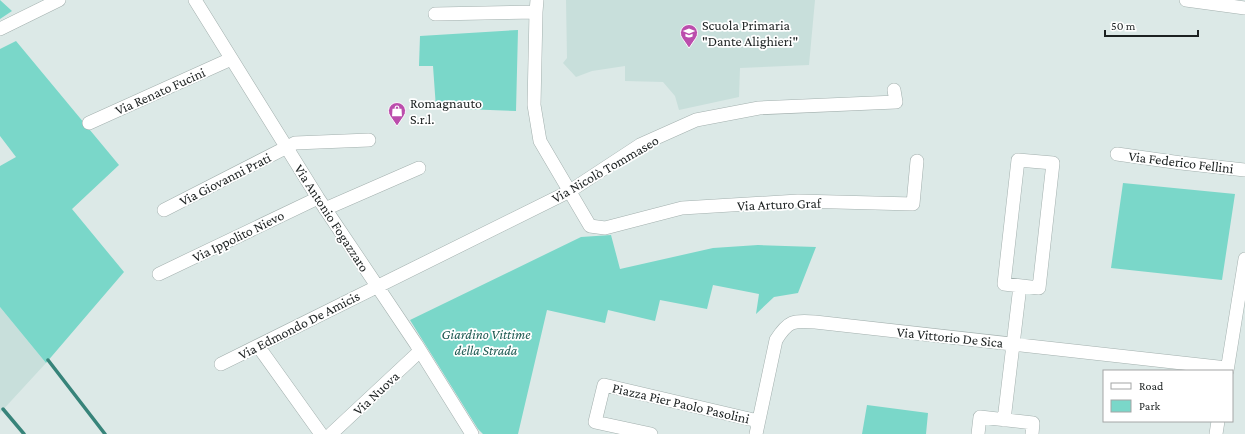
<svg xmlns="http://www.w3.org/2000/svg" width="1245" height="434" viewBox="0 0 1245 434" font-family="'Crimson Pro',serif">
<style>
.built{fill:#c8dfdb}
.green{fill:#7ad7c9}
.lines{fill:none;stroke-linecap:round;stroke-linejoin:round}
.stream{stroke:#37847a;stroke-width:3.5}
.minor-casing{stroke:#a3b0ae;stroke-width:14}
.minor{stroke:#fff;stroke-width:13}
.labels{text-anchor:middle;stroke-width:3.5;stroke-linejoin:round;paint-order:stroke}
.poi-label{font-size:14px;fill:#1c2121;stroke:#fff;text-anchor:start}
.street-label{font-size:14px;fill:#1c2121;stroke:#fff}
.park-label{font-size:14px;font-style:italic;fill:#215c54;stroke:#fff}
</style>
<rect width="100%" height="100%" fill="#dce9e7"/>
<!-- built -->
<path class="built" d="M566,0H815L809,65L740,68L739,97L679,110L675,96L663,82L625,81V66L592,71L576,77L563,63L567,58Z
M0,307L46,363L0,413Z"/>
<!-- green -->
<path class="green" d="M0,0L12,11L0,19Z
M518,30L516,111L436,108L433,66H419L420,36Z
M16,41L119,165L72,209L124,272L46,363L0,307V166L16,157L0,136V49Z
M1123,183L1235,194L1222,280L1111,268Z
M611,235L620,269L713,248L758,245L816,247L798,293L774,297L756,314L759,294L713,285L707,309L660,300L655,321L608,310L605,323L547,310L518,434H483L478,429L410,320L581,237Z
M867,405L928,413L926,434H862Z"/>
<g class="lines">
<!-- stream -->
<path class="stream" d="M48,360L105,434
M3,409L24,434"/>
<defs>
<path id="minor" d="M195,0L318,198L416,344L472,434
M537,0L536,12L534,105L540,141L590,226L605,228L682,208L798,201L913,204L917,161
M1186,0L1245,8
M435,14L536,12
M0,29L59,0
M89,123L231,59
M1117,154L1181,163L1245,170
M1018,160L1053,163L1039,288L1004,284Z
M325,209L419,168
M164,210L295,143L369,140
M159,274L318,198
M258,346L321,434
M221,364L570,191L640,145L696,120L759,108L896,102L894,90
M1227,371L1245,259
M1004,420L1020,286
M331,434L420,351
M651,434L595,422L604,385L758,421
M756,434L776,340C788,321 793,320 815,322L1227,368
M978,434L980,417L1033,423L1032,434
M1216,434L1218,421"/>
</defs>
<!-- minor casing -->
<use href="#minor" class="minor-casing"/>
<!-- minor -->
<use href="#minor" class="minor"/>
</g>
<!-- icons -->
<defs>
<symbol id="school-pin" viewBox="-11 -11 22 30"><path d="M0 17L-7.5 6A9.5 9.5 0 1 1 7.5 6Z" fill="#bb4dac" stroke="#fff"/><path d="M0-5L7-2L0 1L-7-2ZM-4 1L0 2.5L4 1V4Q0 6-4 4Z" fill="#fff"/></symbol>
<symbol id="shop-pin" viewBox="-11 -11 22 30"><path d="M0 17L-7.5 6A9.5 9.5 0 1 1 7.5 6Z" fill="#bb4dac" stroke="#fff"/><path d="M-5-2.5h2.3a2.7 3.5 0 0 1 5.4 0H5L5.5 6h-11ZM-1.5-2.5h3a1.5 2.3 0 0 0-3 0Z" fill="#fff"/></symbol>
</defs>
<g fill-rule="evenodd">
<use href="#school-pin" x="679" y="23" width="20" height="27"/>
<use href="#shop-pin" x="387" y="101" width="20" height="27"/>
</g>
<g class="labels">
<!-- poi labels -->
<g class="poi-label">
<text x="702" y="30">Scuola Primaria<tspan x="702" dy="16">"Dante Alighieri"</tspan></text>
<text x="410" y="108">Romagnauto<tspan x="410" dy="16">S.r.l.</tspan></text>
</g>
<!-- street labels -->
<g class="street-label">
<text transform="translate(160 91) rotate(-24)" y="5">Via Renato Fucini</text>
<text transform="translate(1181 162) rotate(7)" y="5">Via Federico Fellini</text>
<text transform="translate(605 169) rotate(-30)" y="5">Via Nicolò Tommaseo</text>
<text transform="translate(225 179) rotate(-27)" y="5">Via Giovanni Prati</text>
<text transform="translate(779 204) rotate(-2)" y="5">Via Arturo Graf</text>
<text transform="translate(332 218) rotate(57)" y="5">Via Antonio Fogazzaro</text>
<text transform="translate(238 236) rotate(-26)" y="5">Via Ippolito Nievo</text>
<text transform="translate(299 325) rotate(-27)" y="5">Via Edmondo De Amicis</text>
<text transform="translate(950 337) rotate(6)" y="5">Via Vittorio De Sica</text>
<text transform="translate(376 393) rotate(-43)" y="5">Via Nuova</text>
<text transform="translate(681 403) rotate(13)" y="5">Piazza Pier Paolo Pasolini</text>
</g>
<!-- park labels -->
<g class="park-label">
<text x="486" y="339">Giardino Vittime<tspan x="486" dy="16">della Strada</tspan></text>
</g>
</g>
<!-- legend -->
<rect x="1103" y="370" width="130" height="52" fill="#ffffff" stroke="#a4a6a6"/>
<rect x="1111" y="383" width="20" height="6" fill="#ffffff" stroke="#a4a6a6"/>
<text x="1139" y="390" font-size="12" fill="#1c2121">Road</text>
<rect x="1111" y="400" width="20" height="12" fill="#7ad7c9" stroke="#a4a6a6"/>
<text x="1139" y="410" font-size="12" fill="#1c2121">Park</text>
<!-- scale -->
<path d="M1105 30v6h93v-6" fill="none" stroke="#1c2121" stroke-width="2"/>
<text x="1111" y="30" font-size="12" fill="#1c2121" stroke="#ffffff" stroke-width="3" paint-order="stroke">50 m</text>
</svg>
